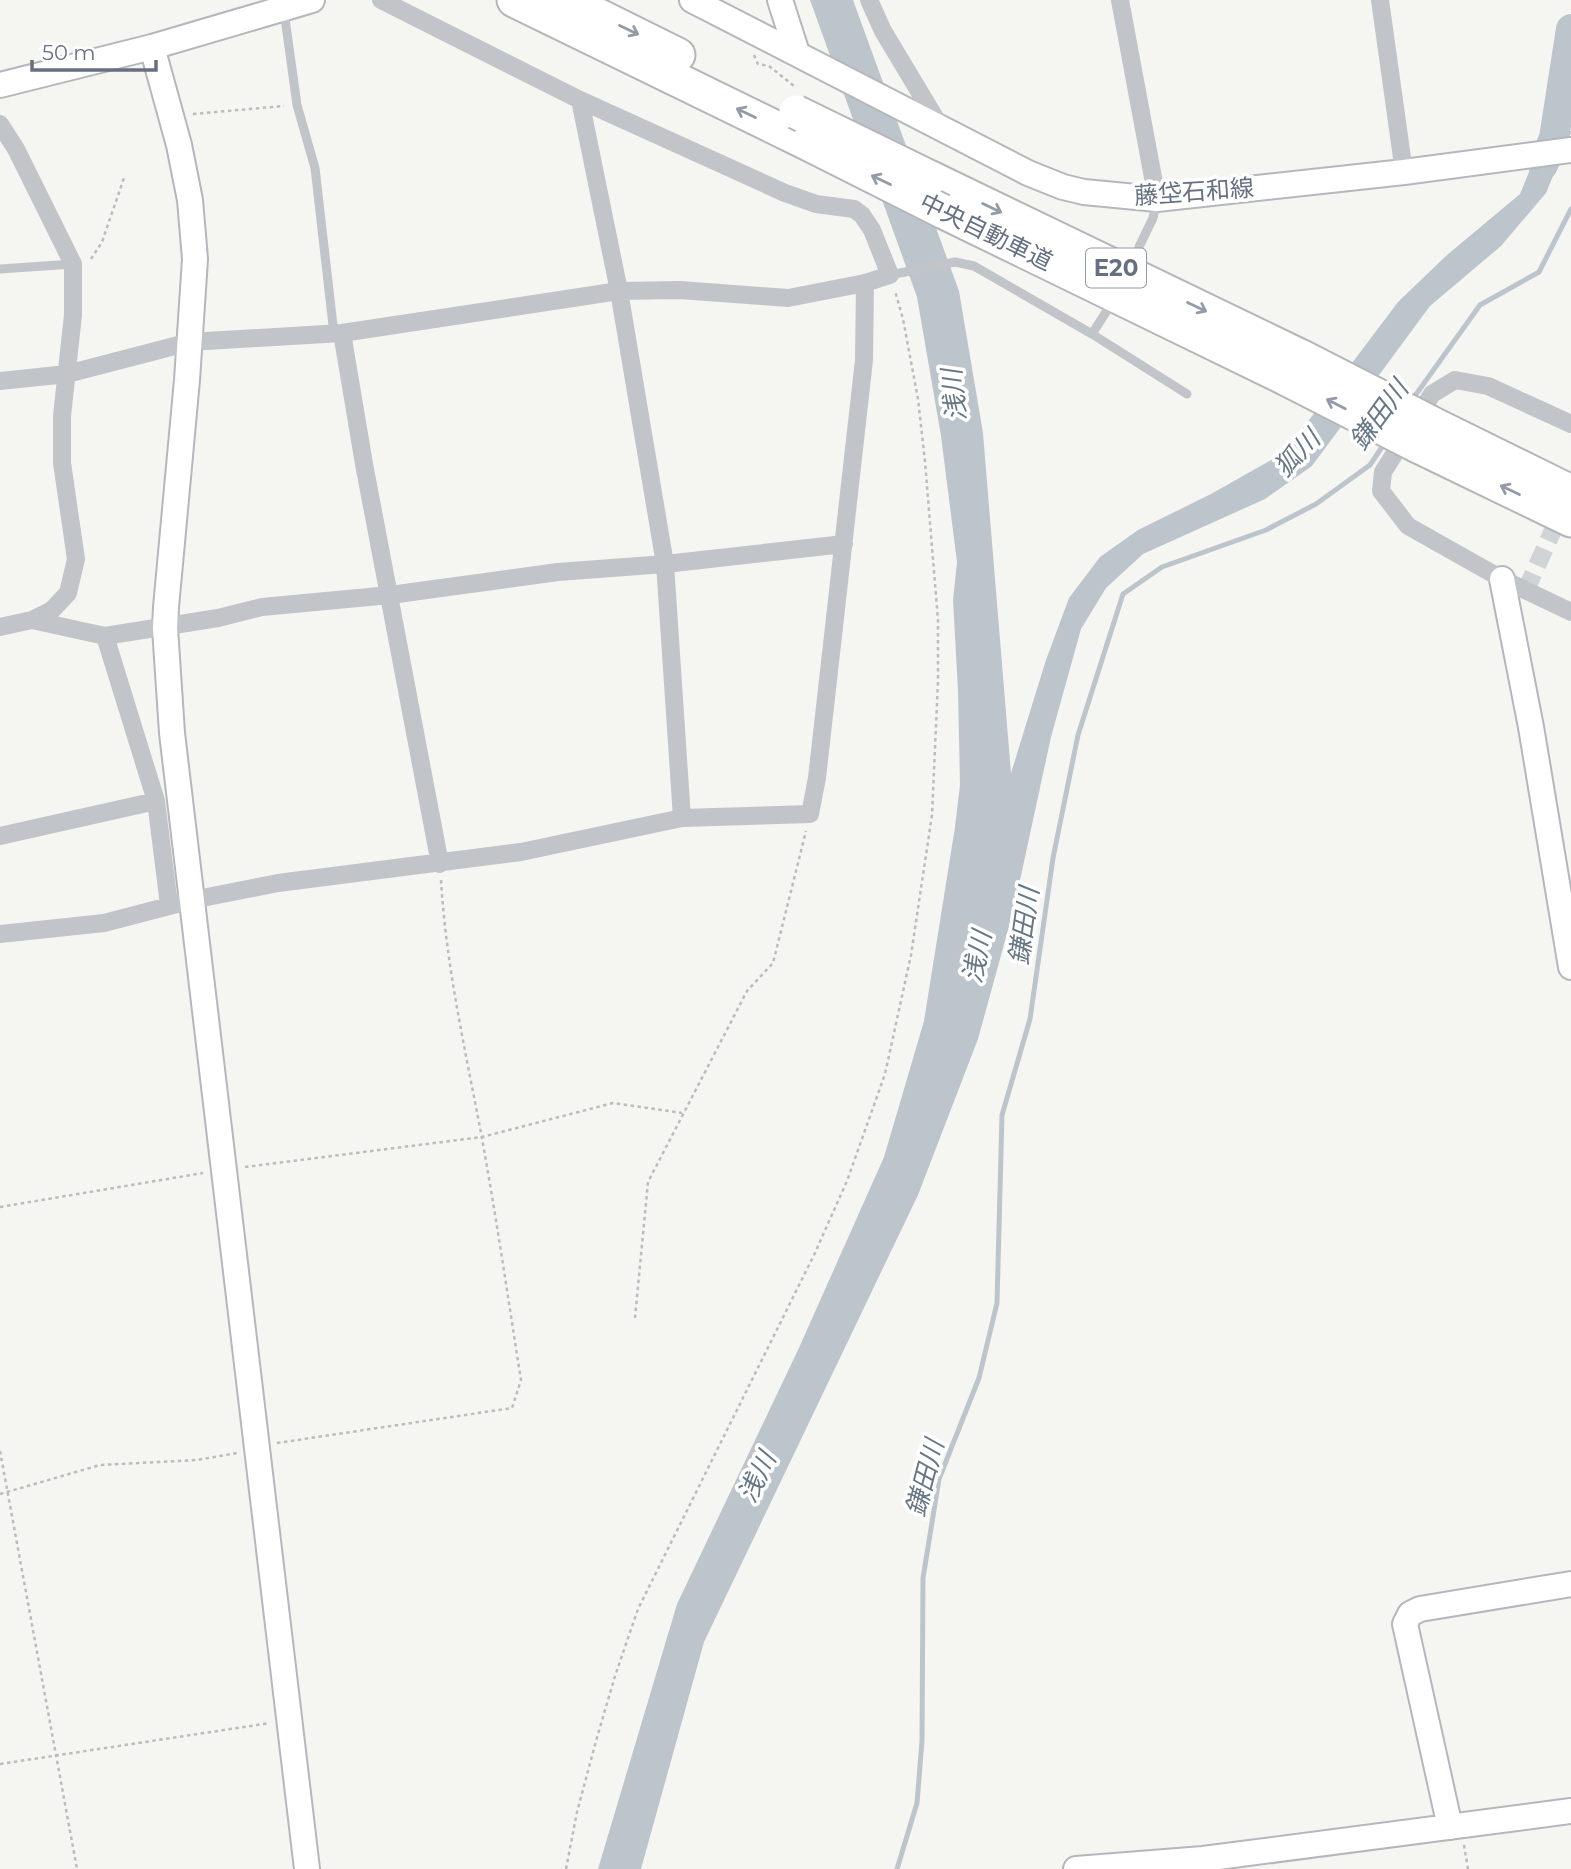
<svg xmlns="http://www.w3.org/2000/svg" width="1571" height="1869" viewBox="0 0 1571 1869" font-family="Montserrat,'Noto Sans JP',sans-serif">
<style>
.water{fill:#bdc5cc}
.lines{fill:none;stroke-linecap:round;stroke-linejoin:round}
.stream{stroke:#bdc5cc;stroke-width:5}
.river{stroke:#bdc5cc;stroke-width:30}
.street-tunnel{stroke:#d1d4d6;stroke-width:18;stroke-dasharray:18 9;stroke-linecap:butt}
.secondary-casing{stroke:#b4b7bc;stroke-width:28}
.highway-casing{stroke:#b4b6ba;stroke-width:37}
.path{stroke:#bbbcbf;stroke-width:2.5;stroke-dasharray:3.5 3.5;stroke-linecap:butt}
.lane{stroke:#c1c4c8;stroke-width:9}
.street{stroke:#c1c4c8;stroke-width:18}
.secondary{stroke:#fff;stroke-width:24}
.highway{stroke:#fff;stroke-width:33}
.highway-bridge-casing{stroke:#b4b6ba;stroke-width:37;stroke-linecap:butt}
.highway-bridge{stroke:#fff;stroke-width:33}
.oneway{stroke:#949ba8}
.labels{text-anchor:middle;stroke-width:7;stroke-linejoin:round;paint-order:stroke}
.shield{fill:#fff;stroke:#949ba8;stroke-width:2}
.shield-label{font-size:23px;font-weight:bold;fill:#667082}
.street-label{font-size:24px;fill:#667082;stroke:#fff}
.water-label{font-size:26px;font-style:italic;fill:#677785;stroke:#fff}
</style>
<rect width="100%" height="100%" fill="#f5f6f2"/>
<!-- water -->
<path class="water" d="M810,0H853L959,291L983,433L1011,773L1046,660L1069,598L1100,557L1138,530L1211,494L1285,452L1398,302L1447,255L1520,194L1548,125L1571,131V133L1546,193L1501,246L1430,306L1312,466L1265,499L1143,554L1106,588L1081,629L1051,737L1014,908L978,1039L918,1195L704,1642L641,1869H598L677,1604L798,1350L884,1157L924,1021L955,827L960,785L958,691L953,600L957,562L941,436L917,297Z"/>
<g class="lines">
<!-- stream -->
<path class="stream" d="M1412,400L1480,305L1539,272L1571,209
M897,1869L917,1803L922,1741L923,1578L939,1479L979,1378L997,1303L1002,1115L1030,1019L1053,858L1078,735L1123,594L1162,567L1266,530L1316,504L1370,465L1386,441"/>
<!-- river -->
<path class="river" d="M1543,165L1554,138L1571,29"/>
<!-- street-tunnel -->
<path class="street-tunnel" d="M1526,590L1563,508"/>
<defs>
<path id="secondary" d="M692,0L1028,173L1063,187L1084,192L1157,199L1404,172L1571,150
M780,0L797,53
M152,47L179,145L190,200L195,259L187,380L166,607L165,628L172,733L307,1869
M0,85L152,47L312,0
M1502,579L1531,727L1571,967
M1450,1827L1405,1624L1410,1614L1420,1609L1571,1584
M1076,1869L1203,1859L1571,1811"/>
<path id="highway" d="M514,0L807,143
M567,0L678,55
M931,178L1302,357
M942,211L1287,379
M1431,423L1571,492
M1418,446L1571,520"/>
</defs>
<!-- secondary casing -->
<use href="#secondary" class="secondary-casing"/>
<!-- highway casing -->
<use href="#highway" class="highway-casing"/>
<!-- path -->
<path class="path" d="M754,55L758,64L769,66L794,86
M193,114L284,106
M91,259L102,242L124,178
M245,1167L482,1137L613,1103L682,1113
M0,1207L203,1173
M635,1318L648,1182L747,991L773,963L806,831
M277,1443L512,1408L521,1380C508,1298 496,1215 481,1133C465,1049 446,965 441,880
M0,1451L77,1869
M0,1494L100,1465L197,1460L237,1453
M0,1764L270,1723
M1464,1845L1468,1869
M566,1869L577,1812L596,1741L615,1676L638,1609L814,1255L847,1181L885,1074L911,955L932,815L938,681V620L925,462L918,399L903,319L895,291"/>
<!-- lane -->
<path class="lane" d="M284,11L297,105L315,168L334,334
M1139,247L1153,218L1157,200
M0,269L73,264
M890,275L955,262L974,266L1092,334L1187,394
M1092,334L1106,312"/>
<!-- street -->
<path class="street" d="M869,0L883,31L940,126
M1120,0L1157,199
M1380,0L1404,172
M580,100L619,291L665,564L682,818
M0,124L16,149L73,264V315L62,416V463L76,559L68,593L52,610L32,620L0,627
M342,333L364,464L440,864
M0,381L67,374L190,342L342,333L619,291L680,290L788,298L865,283L890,275L872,230L862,215L854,209L816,204L785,193L580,100L381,0
M1571,424L1488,386L1455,380L1432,394L1383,472L1381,491L1408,526L1502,579L1571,612
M32,620L105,636L218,618L262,607L390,595L558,572L665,564L844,544
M105,636L156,801L169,905
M0,836L156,801
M0,934L104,923L192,900L278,883L521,852L682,818L810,814L817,778L864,360L865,283"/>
<!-- secondary -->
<use href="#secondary" class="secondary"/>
<!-- highway -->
<use href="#highway" class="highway"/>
<defs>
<path id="highway-bridge" d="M796,112L931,178
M807,143L942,211
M1302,357L1431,423
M1287,379L1418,446"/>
</defs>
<!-- highway-bridge casing -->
<use href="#highway-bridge" class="highway-bridge-casing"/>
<!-- highway-bridge -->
<use href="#highway-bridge" class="highway-bridge"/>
</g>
<!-- one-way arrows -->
<defs><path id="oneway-shaft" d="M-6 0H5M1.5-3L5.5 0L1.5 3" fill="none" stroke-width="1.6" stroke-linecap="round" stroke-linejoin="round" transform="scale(1.75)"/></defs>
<g class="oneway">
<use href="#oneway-shaft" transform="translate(629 30) rotate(26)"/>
<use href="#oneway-shaft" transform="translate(746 113) rotate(-154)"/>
<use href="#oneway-shaft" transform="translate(881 180) rotate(-154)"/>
<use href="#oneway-shaft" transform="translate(992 208) rotate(26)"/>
<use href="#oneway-shaft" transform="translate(1197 307) rotate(26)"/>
<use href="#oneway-shaft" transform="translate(1336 404) rotate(-153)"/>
<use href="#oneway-shaft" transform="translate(1510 490) rotate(-154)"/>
</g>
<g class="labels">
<!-- shield labels -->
<rect class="shield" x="1086" y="248.5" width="60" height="39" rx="5"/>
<g class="shield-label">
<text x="1116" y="276">E20</text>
</g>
<!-- street labels -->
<g class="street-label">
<text transform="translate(1194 192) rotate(-4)" y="8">藤垈石和線</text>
<text transform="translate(986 232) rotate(26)" y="8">中央自動車道</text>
</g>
<!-- water labels -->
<g class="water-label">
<text transform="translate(954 395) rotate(-96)" y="9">浅川</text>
<text transform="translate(1379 415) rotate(-54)" y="9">鎌田川</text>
<text transform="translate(1297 453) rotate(-46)" y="9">狐川</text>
<text transform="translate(1024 926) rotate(-82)" y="9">鎌田川</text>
<text transform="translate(977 957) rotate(-78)" y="9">浅川</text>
<text transform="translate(757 1477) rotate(-64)" y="9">浅川</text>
<text transform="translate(925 1478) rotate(-75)" y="9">鎌田川</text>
</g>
</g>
<!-- scale -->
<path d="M32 60v10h124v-10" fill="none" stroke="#667082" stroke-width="3.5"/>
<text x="42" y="60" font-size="21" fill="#667082" stroke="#ffffff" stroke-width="5" paint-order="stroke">50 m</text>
</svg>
